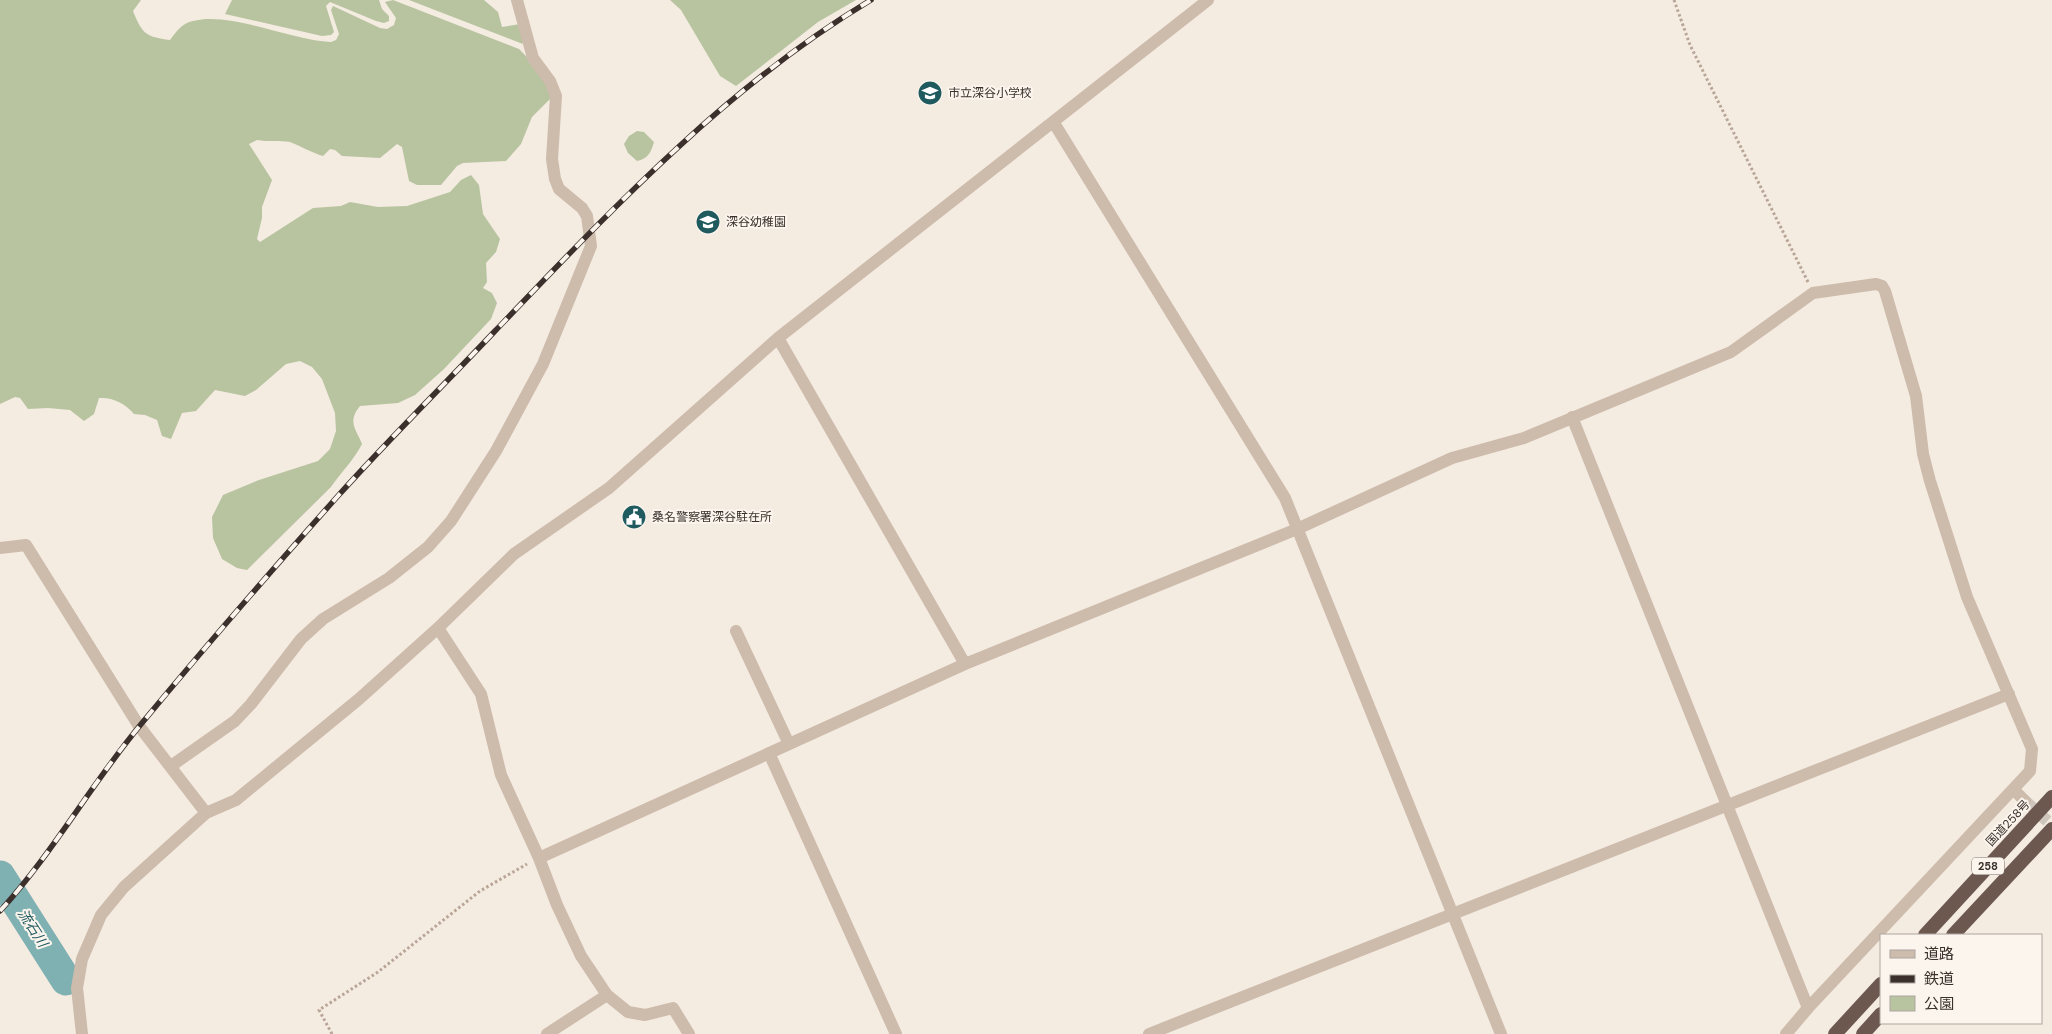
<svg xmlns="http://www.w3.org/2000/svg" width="2052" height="1034" viewBox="0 0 2052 1034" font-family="'DM Sans','Noto Sans JP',sans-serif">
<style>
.green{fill:#b8c4a0}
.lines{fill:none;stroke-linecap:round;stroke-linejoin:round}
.river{stroke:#7fb0b2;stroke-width:31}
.minor-tunnel{stroke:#cfc6bd;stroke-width:12;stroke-dasharray:12 6;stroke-linecap:butt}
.path{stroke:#b9a596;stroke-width:3;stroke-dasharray:2.5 2.5;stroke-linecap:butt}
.minor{stroke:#cdbbac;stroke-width:12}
.trunk{stroke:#6c584f;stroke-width:14}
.rail-casing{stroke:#3b302b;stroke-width:5.5}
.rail{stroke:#fbf5ee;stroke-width:4;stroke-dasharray:11;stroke-linecap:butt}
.labels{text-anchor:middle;stroke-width:4;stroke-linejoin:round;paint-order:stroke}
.shield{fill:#fbf5ee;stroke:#756b66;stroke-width:1}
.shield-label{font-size:11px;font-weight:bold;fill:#3b302b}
.poi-label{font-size:12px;fill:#3b302b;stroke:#fbf5ee;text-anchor:start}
.street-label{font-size:12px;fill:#3b302b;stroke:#fbf5ee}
.water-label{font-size:14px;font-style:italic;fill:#1f5a5e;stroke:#fbf5ee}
</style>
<rect width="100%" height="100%" fill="#f4ebe1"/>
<!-- green -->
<path class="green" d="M0,0H141L133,11C142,33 145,37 170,40C176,32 182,23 193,21C230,11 290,40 331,42L336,40L339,34L331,10L333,6L380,28L387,29L394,25L396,18L385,2L393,0L519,49L532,62L553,96L532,117L521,144L506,161L463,163L457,166L441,185H417L409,181L402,147L397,144L380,158L342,156L335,150L330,149L323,156C312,153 301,146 290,142C280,140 268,142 257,140L249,144L272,180L262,207V218L257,239L260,242L313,208L341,206L350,202L378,207L407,206L450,192L461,180L471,175L479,185L483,214L500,239L496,252L486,263L487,282L483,288L492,293L497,303L491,319L444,369L415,395L398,403L360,406C347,422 356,429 362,444C354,460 341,472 331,487L247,570L237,568L222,559L213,538L212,517L223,495L259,480L318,461L330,449L336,431L335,413L322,379L312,367L300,361L286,364L256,390L245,396L215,390L196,411L182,413L171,439L162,436L157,420L145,415L134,414C125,403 112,397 99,398L94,414L84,421L70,410L48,408L28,409L20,398L15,397L0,404Z
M232,0H379L382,9L389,16V21L384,23L376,21L330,2L326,6L334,32L331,35L322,36L225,14Z
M409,0H484L498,12L502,27L520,24L523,44Z
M670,0H856L818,22L736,86L720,76L681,10Z
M637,131L644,132L654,142C651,152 648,159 637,161L628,153L624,144L629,136Z"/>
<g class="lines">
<!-- river -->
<path class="river" d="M0,876L66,980"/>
<!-- minor-tunnel -->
<path class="minor-tunnel" d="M2025,801L2052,825"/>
<!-- path -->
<path class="path" d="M1674,0L1690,45L1808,282
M332,1034L319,1010L378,972L480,891L527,864"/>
<!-- minor -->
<path class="minor" d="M1054,123L1285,498L1501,1034
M778,338L965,664
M1572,417L1808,1008
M0,548L26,545L139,726L206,813
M438,628L481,694L501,775L539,858L557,905L581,956L607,995L628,1012L645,1015L673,1008L689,1034
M736,631L789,744
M769,753L896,1034
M171,766L235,721L251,704L301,639L323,619L389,578L428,547L451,521L496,451L543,364L591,246L587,216L582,208L559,189L555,179L552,159L556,96L550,81L533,58L517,0
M2014,790L2025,801
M539,858L965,664L1297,529L1452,458L1524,438L1731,352L1813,293L1876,284L1882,286L1885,291L1916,396L1923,454L1930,481L1967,597L2032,749L2030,771L1808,1008L1786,1034
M82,1034L77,988L82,959L101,915L124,887L206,813L236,800L359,699L438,628L514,554L609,488L778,338L1208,0
M547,1034L607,995
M1149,1034L2009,694"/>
<!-- trunk -->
<path class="trunk" d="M1925,935L2052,797
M1953,935L2052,829
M1835,1034L1881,984
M1863,1034L1881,1014"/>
<defs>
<path id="rail" d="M0,911C53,853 91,784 142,723C205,647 271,571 337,497C388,440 443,386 495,331C610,211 727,86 871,0"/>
</defs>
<!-- rail casing -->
<use href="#rail" class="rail-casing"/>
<!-- rail -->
<use href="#rail" class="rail"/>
</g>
<!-- icons -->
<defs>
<symbol id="school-disc" viewBox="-11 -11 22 22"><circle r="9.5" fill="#1f5a5e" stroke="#fbf5ee"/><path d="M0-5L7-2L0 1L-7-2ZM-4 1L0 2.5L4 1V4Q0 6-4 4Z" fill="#fff"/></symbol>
<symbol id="civic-disc" viewBox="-11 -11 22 22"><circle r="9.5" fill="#1f5a5e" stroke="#fbf5ee"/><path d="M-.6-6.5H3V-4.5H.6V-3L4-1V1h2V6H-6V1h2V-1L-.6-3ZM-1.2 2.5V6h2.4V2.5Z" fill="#fff"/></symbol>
</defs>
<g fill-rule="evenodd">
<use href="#school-disc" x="916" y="79" width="28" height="28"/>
<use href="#school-disc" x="694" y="208" width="28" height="28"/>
<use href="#civic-disc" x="620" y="503" width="28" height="28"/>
</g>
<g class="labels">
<!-- shield labels -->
<rect class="shield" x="1972" y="857.5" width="32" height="17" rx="4"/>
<g class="shield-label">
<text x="1988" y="870">258</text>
</g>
<!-- poi labels -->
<g class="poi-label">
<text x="948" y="97">市立深谷小学校</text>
<text x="726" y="226">深谷幼稚園</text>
<text x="652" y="521">桑名警察署深谷駐在所</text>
</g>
<!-- street labels -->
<g class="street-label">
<text transform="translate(2008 823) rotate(-47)" y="4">国道258号</text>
</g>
<!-- water labels -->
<g class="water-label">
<text transform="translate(33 928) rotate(57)" y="5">流石川</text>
</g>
</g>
<!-- legend -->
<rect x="1880" y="934" width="162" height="90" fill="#fbf5ee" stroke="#aea6a0"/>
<rect x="1890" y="950" width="25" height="8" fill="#cdbbac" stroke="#aea6a0"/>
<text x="1924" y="959" font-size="15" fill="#3b302b">道路</text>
<rect x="1890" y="975" width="25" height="8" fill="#3b302b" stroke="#aea6a0"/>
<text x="1924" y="984" font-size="15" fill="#3b302b">鉄道</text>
<rect x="1890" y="996" width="25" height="15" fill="#b8c4a0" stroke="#aea6a0"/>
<text x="1924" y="1009" font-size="15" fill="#3b302b">公園</text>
</svg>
